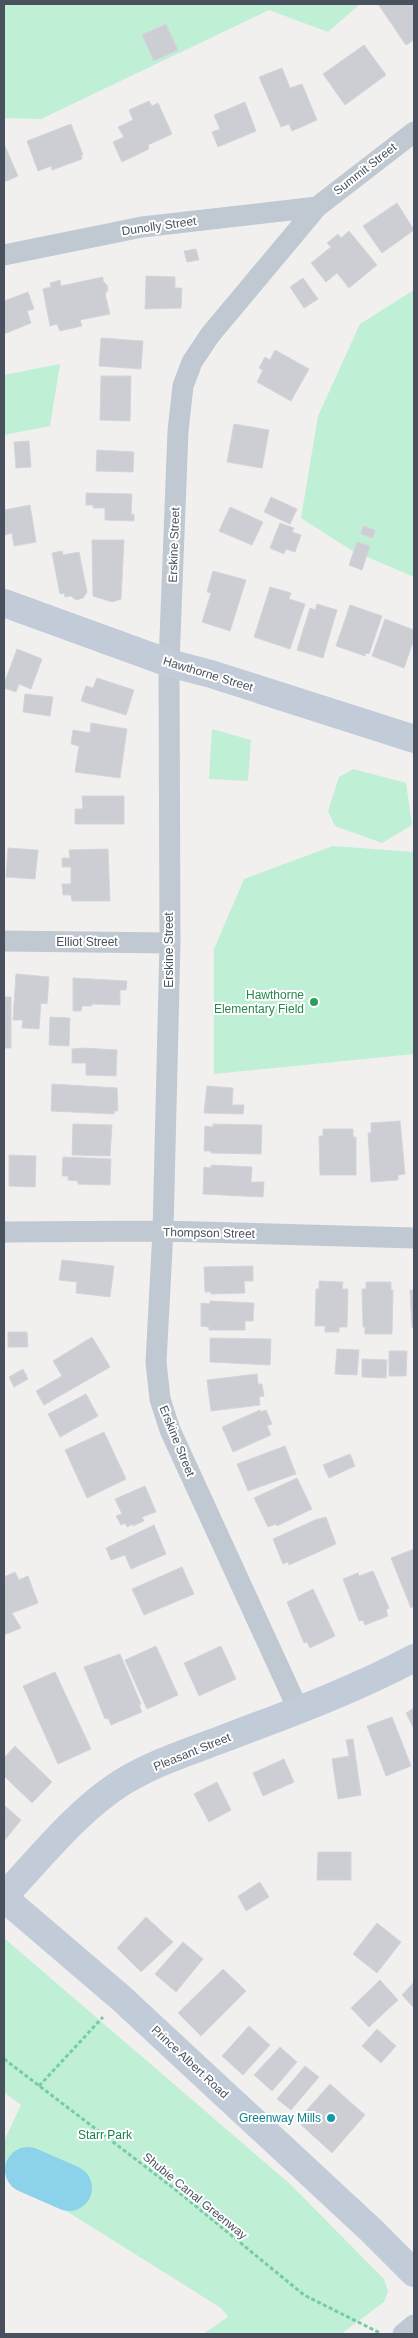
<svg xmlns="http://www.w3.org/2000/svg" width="418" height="2338" viewBox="0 0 418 2338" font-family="Helvetica,sans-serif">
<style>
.green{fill:#bfefd4}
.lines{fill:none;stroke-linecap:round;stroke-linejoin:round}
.river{stroke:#8cd2eb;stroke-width:46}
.building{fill:#ccced4;stroke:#d4d5db}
.path{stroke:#77cca7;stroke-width:3;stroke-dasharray:4 2.5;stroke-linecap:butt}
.street{stroke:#c0c9d1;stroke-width:21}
.secondary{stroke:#c2cbd8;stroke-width:28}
.leisure-dot{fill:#2e9e5b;stroke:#fff;stroke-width:2}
.culture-dot{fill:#0f9aa8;stroke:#fff;stroke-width:2}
.labels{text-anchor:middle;stroke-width:4;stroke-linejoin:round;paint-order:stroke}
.street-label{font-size:12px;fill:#48515d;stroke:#fff}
.leisure-label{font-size:12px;fill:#27864d;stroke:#fff;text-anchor:end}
.culture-label{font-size:12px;fill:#0d838f;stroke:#fff;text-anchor:end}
.park-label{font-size:12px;fill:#187e51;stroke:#fff}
</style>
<rect width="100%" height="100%" fill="#f2f0ef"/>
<!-- green -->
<path class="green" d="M4,4H360L328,32L269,10L41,119L4,118Z
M414,290V577L351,550L301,518L318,416L360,324Z
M60,364L50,426L4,435V375Z
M212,729L251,740L248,781L209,779Z
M353,769L406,783L412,825L382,843L335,826L328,811L339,777Z
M333,846L414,852V1054L214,1074V949L244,879Z
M4,1938L289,2183L384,2279L388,2291L384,2302L341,2334H203L228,2317L221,2308L4,2172V2141L21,2105L4,2092Z"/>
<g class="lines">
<!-- river -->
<path class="river" d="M28,2170L69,2188"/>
</g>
<!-- building -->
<path class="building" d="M378,4H414V40L406,45Z
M166,24L178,50L154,61L142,35Z
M364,45L386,75L345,105L323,74Z
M282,68L290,88L302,84L317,120L292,131L289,124L281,127L259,77Z
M149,101L152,106L158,103L172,134L148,145L149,149L122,162L113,142L124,137L118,127L133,120L129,110Z
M245,102L256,131L218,147L212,132L220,129L214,115Z
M71,124L83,155H81L82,159L52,170L51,166L38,171L27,141Z
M4,144L18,176L4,182Z
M397,203L414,230L382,253L363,226Z
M349,231L377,265L349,288L337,273L326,282L311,263L331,247L327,243L338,234L341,238Z
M196,249L199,260L187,262L184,251Z
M146,276L175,277V288H182L181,308L145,309Z
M103,277V281L107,285L108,290L105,294L110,314L80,320L82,326L60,331L57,324L50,326L43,289L51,287L50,283L60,280L61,286Z
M303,278L318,299L304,308L290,287Z
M28,292L34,309L27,311L31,323L4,334V301Z
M101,338L143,341L141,369L99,366Z
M275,350L309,369L291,401L257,382L263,370L259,368L265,357L270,360Z
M101,376H131L130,421L100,420Z
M234,424L269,430L262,468L227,462Z
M29,441L31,467L16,468L14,442Z
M97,450L134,452L133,472L96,471Z
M86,493L132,494L131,515L134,514V521L105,520V508H93V505H86Z
M271,497L297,509L290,524L264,512Z
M30,505L36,542L14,546L12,533L5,535L4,510Z
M230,507L263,522L252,545L219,531Z
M280,523L294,528L292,532L301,535L295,552L286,549L284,554L270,548Z
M363,526L375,530L373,538L361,534Z
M92,540H124L121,599L112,602L93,596Z
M357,542L370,546L362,570L349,565Z
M62,551L63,555L79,552L87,592L83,598L76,600L71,596L65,597L64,593L60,594L52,553Z
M213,571L246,580L230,631L202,622L211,593L207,592Z
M270,587L291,593L289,599L305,604L290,649L254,637Z
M317,604L337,610L323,658L297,650L310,608L315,610Z
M350,605L382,616L369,654L365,653V656L336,646Z
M385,619L414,630V639L404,668L372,656Z
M17,649L42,659L31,689L19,684L16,692L4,688V684Z
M97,678L134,690L126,715L81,701L86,686L93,688Z
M25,694L53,697L50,716L23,712Z
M91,723L127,729L120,778L75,772L79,746L71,744L73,730L90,733Z
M82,796H124V824H75V809H83Z
M8,848L38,850L35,879L6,877Z
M108,849L110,901H72L71,895H63L62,884H71V867H62V858H70L69,850Z
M16,974L49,977L47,1004L41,1003L39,1029L22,1028L23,1020H13Z
M73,978L127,981L126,990H120V1005L92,1004V1006H82L81,1011H73Z
M4,997H11V1048H4Z
M50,1017L70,1018L69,1046L49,1045Z
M85,1048L117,1050L116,1076L86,1075V1063H72V1049Z
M52,1084L117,1088L118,1111H114V1114L51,1111Z
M207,1086L233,1088L232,1105H244L243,1114L204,1113Z
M400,1121L405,1174L398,1175V1180L371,1182L368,1133H371V1123Z
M73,1124L112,1125L110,1156L72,1155Z
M213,1124L262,1125L261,1154L211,1153V1151H204L205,1126L213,1127Z
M323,1129H353V1137H356V1175H320L319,1136H323Z
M9,1155L36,1156L35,1187L9,1186Z
M63,1157L111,1159L110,1185L78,1184V1181L68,1180V1176H62Z
M211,1165L252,1167L251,1182H264L263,1197L203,1194L204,1167L211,1168Z
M62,1260L114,1266L110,1297L76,1293L77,1282L59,1280Z
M253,1266V1281H244L245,1293L211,1294V1292H205L204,1267Z
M319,1281L343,1282L342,1289H348L347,1327H339V1332H325V1326H315L316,1289H319Z
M366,1282H391V1290H393L392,1334H365V1327H363L362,1289H366Z
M414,1283V1333V1328H412L410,1290H414Z
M210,1301L254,1303L253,1321H245V1330H209V1327L201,1326V1303L210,1304Z
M8,1332H27L28,1347H8Z
M92,1337L110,1367L44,1405L36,1391L62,1376L53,1361Z
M210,1338L271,1339L270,1365L210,1362Z
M337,1349L359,1350L357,1375L335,1374Z
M389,1351H407L406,1376H389Z
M362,1359L387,1360L386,1378L362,1377Z
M23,1369L28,1379L14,1387L9,1377Z
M257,1374L258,1384H262L264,1396L259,1397L260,1405L211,1411L207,1380Z
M86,1394L98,1416L60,1437L48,1414Z
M260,1410L261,1412L266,1410L272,1424L267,1426L271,1435L233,1452L222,1427Z
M104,1432L126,1479L87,1498L65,1450Z
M285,1446L296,1474L248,1491L237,1464Z
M350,1454L355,1466L329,1478L323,1465Z
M297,1478L312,1509L277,1526L276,1524L268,1527L254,1498Z
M145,1486L156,1512L142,1517L144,1521L133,1526V1524L127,1527L125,1523L121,1525L116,1516L122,1514L115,1499Z
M326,1517L336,1544L289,1565L288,1562L283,1564L273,1539L315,1520Z
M154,1525L166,1554L131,1569L125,1555L111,1560L106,1548Z
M414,1549V1606L411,1608L391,1558Z
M182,1567L194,1594L144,1615L132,1589Z
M373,1571L389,1608L386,1610L388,1616L365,1625L363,1620L359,1621L343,1579L358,1573L359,1576Z
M15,1572L19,1580L28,1576L38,1603L12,1613L21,1628L4,1635V1577Z
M313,1589L335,1636L310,1648L307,1642L304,1643L287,1602Z
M156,1646L178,1695L147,1709L125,1660Z
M221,1646L236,1679L199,1696L184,1663Z
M120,1654L141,1704L139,1705L142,1712L111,1725L108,1718L105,1719L84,1667Z
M55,1672L91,1749L58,1764L23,1686Z
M414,1708V1729L406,1713Z
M392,1717L411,1766L386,1776L367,1726Z
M353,1739L361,1795L338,1799L332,1759L349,1756L346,1740Z
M15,1746L52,1782L32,1803L4,1776V1758Z
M284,1759L294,1782L263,1796L253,1773Z
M217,1782L231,1810L209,1822L194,1794Z
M4,1805L21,1820L4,1841Z
M318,1852H351V1880H317Z
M260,1882L269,1897L246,1911L238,1896Z
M146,1917L173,1942L141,1972L117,1948Z
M377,1923L401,1942L377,1973L353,1954Z
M183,1942L203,1959L176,1992L155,1974Z
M223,1969L246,1991L201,2036L178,2013Z
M380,1980L398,2000L369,2027L351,2008Z
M414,1982V2008L402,1995Z
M249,2026L270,2045L243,2075L222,2056Z
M377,2029L396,2046L381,2063L362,2046Z
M280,2047L297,2062L272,2091L254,2075Z
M305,2066L319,2077L291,2110L277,2099Z
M330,2084L365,2115L332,2153L297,2121Z"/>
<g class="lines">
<!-- path -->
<path class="path" d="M4,2059L176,2190L304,2295L380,2333
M39,2086L103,2017"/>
<!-- street -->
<path class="street" d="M4,255L142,227L317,207
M4,941L170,943
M4,1232L163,1231L414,1238
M298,1709L170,1430L160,1399L156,1362L163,1231L170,943L169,663L178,431L183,386L192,362L210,335L317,207L414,132
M403,2334L414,2325"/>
<!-- secondary -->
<path class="secondary" d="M4,603L169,663L211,674L414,739
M4,1896C41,1857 76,1812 121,1783C153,1763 191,1751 225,1738C289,1714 354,1690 414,1658
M4,1898L121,1998L372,2231L414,2273"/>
</g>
<!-- markers -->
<circle class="leisure-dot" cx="314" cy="1002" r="5"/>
<circle class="culture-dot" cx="331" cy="2118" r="5"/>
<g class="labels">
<!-- street labels -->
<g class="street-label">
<text transform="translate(365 169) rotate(-38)" y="4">Summit Street</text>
<text transform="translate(159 226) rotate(-8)" y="4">Dunolly Street</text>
<text transform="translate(174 545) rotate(-88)" y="4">Erskine Street</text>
<text transform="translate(208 674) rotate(17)" y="4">Hawthorne Street</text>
<text x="87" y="946">Elliot Street</text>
<text transform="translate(169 950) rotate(-90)" y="4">Erskine Street</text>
<text transform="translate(209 1233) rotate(1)" y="4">Thompson Street</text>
<text transform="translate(177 1441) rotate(68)" y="4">Erskine Street</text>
<text transform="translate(192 1752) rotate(-22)" y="4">Pleasant Street</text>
<text transform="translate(190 2062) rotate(43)" y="4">Prince Albert Road</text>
<text transform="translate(195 2196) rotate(39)" y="4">Shubie Canal Greenway</text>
</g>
<!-- leisure labels -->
<g class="leisure-label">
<text x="304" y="999">Hawthorne<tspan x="304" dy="14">Elementary Field</tspan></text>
</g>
<!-- culture labels -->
<g class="culture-label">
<text x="321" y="2122">Greenway Mills</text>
</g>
<!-- park labels -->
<g class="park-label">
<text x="105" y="2139">Starr Park</text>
</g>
</g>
<!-- border -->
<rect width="418" height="2338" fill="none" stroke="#48515d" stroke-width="10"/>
</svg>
